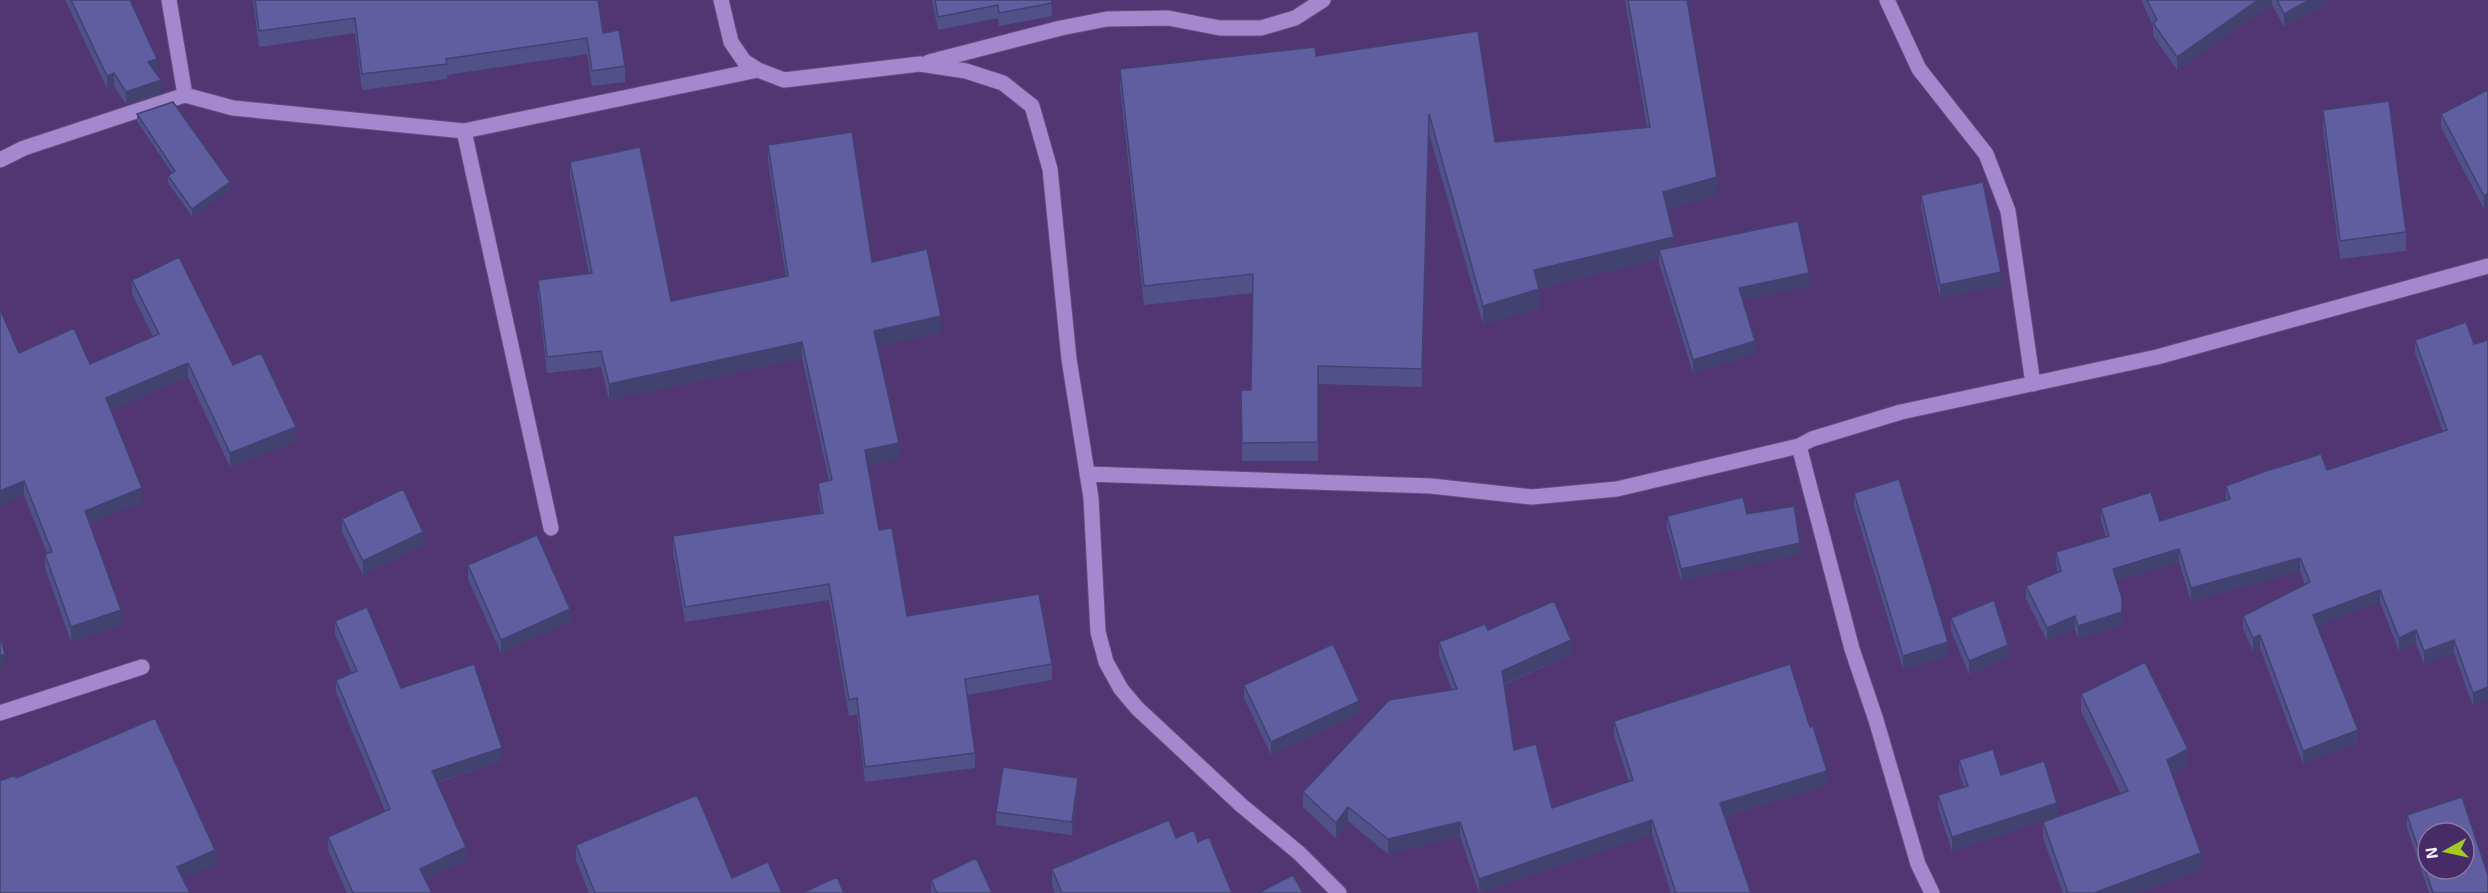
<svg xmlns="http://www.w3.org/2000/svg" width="2488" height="893" viewBox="0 0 2488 893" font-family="'Exo 2',sans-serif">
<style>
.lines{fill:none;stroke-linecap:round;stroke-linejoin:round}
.minor-casing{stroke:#654d7e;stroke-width:17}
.minor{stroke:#a488cd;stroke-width:15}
.wall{fill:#51518a}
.shaded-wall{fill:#424270}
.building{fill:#5e5ea0;stroke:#424270;stroke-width:1.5;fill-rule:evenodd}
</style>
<rect width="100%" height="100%" fill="#513673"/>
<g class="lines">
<defs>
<path id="minor" d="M169,0L185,95
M721,0L731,42L744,61L758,70L784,80L920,64L966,71L1003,83L1032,106L1050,169L1069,359L1091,498L1098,632L1106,662L1121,689L1137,708L1241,805L1299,853L1339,893
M1887,0L1919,69L1986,154L2008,211L2033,384
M929,62L1061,28L1107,19L1168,18L1220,28H1261L1295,18L1323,0
M464,131L551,528
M0,160L24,148L185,95L233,108L464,131L758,70
M1799,446L1852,649L1876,720L1918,864L1932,893
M1087,474L1431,486L1532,497L1617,489L1799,446L1812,439L1901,412L2157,357L2488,266
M0,713L142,667"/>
</defs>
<!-- minor casing -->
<use href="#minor" class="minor-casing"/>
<!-- minor -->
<use href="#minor" class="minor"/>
</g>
<!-- wall -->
<path class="wall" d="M65,0H130L157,71L155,72L161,93L126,104L114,86L107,88Z
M253,0H598L603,33L625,66V82L592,86L587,54L447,75V79L362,90L355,33L259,47Z
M932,0H1051L1052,16L999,26L998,18L938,30Z
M1625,0H1687L1717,195L1667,209L1674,247L1809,286L1742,300L1755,354L1693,373L1659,263V259L1539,288V308L1483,324L1429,133L1422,387L1318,384V461H1242L1241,390H1251L1253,293L1144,305L1120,87V69L1316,56L1495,142L1647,127Z
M2141,0H2328V3L2284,27L2272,4L2177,70L2153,36V26Z
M2488,90V206L2484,209L2441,127V114Z
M2323,110L2406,232V251L2340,259L2323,128Z
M137,114L230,189L192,216L168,183V176L172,173L137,121Z
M768,145L872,262L941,332L878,346L899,459L868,465L879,530L907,616L1052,664V680L967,695L975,753V768L865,782L857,714L849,716L829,600L685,622L673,552V536L821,513L818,498V483L829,481L802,358L609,400L601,367L547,373L538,295V280L589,274L570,177V162L671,301L786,277L768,161Z
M1921,195L2001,285L1940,298L1921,208Z
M132,280L233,365L296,441L230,467L188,377L111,410L142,502L89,523L121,625L71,642L45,568V554L47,553L24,495L0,505V309L19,353L90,364L153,337L132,294Z
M2415,340L2474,344L2473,706L2454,653L2424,664L2416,643L2399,651L2380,602L2317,626L2358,743L2303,764L2260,648L2253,651L2243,629V616L2305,585L2300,571L2191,601L2179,562L2116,581L2122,625L2078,639L2075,629L2047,641L2026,599V586L2058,573L2056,565V552L2106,537L2101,521V508L2160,521L2226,501V486L2327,470L2443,432L2415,353Z
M1854,493L1948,656L1903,669L1854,506Z
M1747,514L1800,554L1681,581L1667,528V516Z
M342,519L423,545L363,575L342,532Z
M468,565L570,622L501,653L468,579Z
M1951,618L2008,658L1969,674L1951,631Z
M335,621L401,688L502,761L437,783L466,860L425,879L432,893H347L328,850V837L385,811L336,692V680L352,673L335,634Z
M1488,630L1571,654L1504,685L1514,750L1552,808L1629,782L1614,736V721L1827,785L1724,817L1751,893H1671L1652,834L1479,893L1460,836L1388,854L1348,821L1336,838L1303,807V792L1452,690L1439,656V642Z
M1244,685L1359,714L1271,755L1244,698Z
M2081,694L2188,765L2172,773L2201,870L2138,893H2063L2043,838V822L2121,794L2081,711Z
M1959,760L2001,775L2057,816L1952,851L1938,808V795L1964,787L1959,773Z
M1078,791L1072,835L996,825V812Z
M2407,815L2488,893H2429L2407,828Z
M1176,838L1198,842L1232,893H1055L1052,885V869Z
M576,845L732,878L782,893H589L576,860Z
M931,880L992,893H931Z"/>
<!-- shaded-wall -->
<path class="shaded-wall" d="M2258,0H2272V4L2177,70V57Z
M2309,0H2328V3L2284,27V14Z
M157,59V71L148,74V62Z
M114,73V86L107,88V76Z
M161,80V93L126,104V92Z
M1429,114V133L1422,387V369Z
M1717,177V195L1663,210V192Z
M230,182V189L192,216V209Z
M2488,193V206L2484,209V196Z
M1674,237V255L1659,250V259L1534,289V270Z
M2001,272V285L1940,298V285Z
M1809,273V286L1739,301V288Z
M1539,289V308L1483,324V306Z
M941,316V332L874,347V331Z
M1755,341V354L1693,373V360Z
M802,342V358L609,400V384Z
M188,363V377L106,412V398Z
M296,427V441L230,467V453Z
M899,443V459L865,466V450Z
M24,481V495L0,505V491Z
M142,488V502L85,525V511Z
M423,532V545L363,575V561Z
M1800,543V554L1681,581V569Z
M2179,549V562L2113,582V569Z
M2300,558V571L2191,601V588Z
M2380,590V602L2313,628V615Z
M570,609V622L501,653V640Z
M121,610V625L71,642V627Z
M2122,612V625L2078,639V626Z
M2075,616V629L2047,641V628Z
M2416,630V643L2399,651V638Z
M2260,635V648L2253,651V638Z
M1571,640V654L1502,685V671Z
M2454,640V653L2424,664V651Z
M1948,642V656L1903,669V656Z
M2008,645V658L1969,674V661Z
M5,654V667L0,669V656Z
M2488,687V700L2473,706V693Z
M1359,701V714L1271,755V742Z
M2358,730V743L2303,764V751Z
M502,748V761L432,784V771Z
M2188,749V765L2167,776V760Z
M1827,771V785L1720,818V803Z
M1078,778V791L1072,835V822Z
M2057,803V816L1952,851V837Z
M1348,807V821L1336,838V823Z
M1652,820V834L1479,893V879Z
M1460,822V836L1388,854V839Z
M466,847V860L420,882V869Z
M215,850V865L177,882V867Z
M2201,853V870L2138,893H2094Z"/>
<!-- building -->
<path class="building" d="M71,0H130L157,59L148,62L161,80L126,92L114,73L107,76Z
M255,0H598L603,33L619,30L625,66L592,71L587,38L446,59L447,64L362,74L355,18L259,31Z
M935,0H1051L1052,3L999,13L998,5L938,17Z
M1628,0H1687L1717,177L1663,192L1674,237L1534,270L1539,289L1483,306L1429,114L1422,369L1318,366V442L1242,443L1241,390H1251L1253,274L1144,286L1120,69L1315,47L1316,56L1478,31L1495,142L1650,127Z
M2147,0H2258L2177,57L2153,23L2157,20Z
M2277,0H2309L2284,14Z
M2488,90V193L2484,196L2441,114Z
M2389,101L2406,232L2340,241L2323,110Z
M173,102L230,182L192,209L168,176L175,171L137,114Z
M852,132L872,262L927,249L941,316L874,331L899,443L865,450L879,530L892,528L907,616L1039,594L1052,664L965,679L975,753L865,767L857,698L849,700L829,584L685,607L673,536L823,513L818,483L832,480L802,342L609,384L601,351L547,357L538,280L592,273L570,162L640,147L671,301L788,276L768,145Z
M1983,182L2001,272L1940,285L1921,195Z
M1798,221L1809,273L1739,288L1755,341L1693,360L1659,250Z
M179,257L233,365L261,353L296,427L230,453L188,363L106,398L142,488L85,511L121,610L71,627L45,554L52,552L24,481L0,491V309L19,353L74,328L90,364L159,334L132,280Z
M2466,322L2474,344L2488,340V687L2473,693L2454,640L2424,651L2416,630L2399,638L2380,590L2313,615L2358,730L2303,751L2260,635L2253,638L2243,616L2310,582L2300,558L2191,588L2179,549L2113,569L2122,598V612L2078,626L2075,616L2047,628L2026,586L2061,571L2056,552L2109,536L2101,508L2151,492L2160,521L2230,499L2226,486L2263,472L2321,454L2327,470L2447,430L2415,340Z
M1899,479L1948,642L1903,656L1854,493Z
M403,489L423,532L363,561L342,519Z
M1743,497L1747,514L1794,506L1800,543L1681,569L1667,516Z
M537,535L570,609L501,640L468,565Z
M1994,600L2008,645L1969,661L1951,618Z
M1554,601L1571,640L1502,671L1514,750L1536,744L1552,808L1633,780L1614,721L1790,664L1810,727L1813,726L1827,771L1720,803L1751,893H1676L1652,820L1479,879L1460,822L1388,839L1348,807L1336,823L1303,792L1389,700L1457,689L1439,642L1485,624L1488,630Z
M367,607L401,688L474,664L502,748L432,771L466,847L420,869L432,893H353L328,837L390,809L336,680L357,671L335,621Z
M0,636L5,654L0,656Z
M1333,644L1359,701L1271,742L1244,685Z
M2145,662L2188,749L2167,760L2201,853L2094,893H2068L2043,822L2128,791L2081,694Z
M155,718L215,850L177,867L190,893H0V781L15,775L16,778Z
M1993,749L2001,775L2044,761L2057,803L1952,837L1938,795L1968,786L1959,760Z
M1003,767L1078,778L1072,822L996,812Z
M697,795L732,878L768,862L782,893H595L576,845Z
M2462,797L2488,875V893H2433L2407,815ZM2428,833H2464V869H2428Z
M1169,820L1176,838L1194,830L1198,842L1209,837L1232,893H1062L1052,869Z
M976,858L992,893H937L931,880Z
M1293,875L1303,893H1258Z
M837,877L844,893H802Z"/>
<!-- north arrow -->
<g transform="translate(2446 851) rotate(262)"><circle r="28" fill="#462b67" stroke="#8c79a3" stroke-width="1.5"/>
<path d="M0-4.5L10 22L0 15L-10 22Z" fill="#a4c824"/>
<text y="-9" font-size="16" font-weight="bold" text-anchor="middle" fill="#f5effe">N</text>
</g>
</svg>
